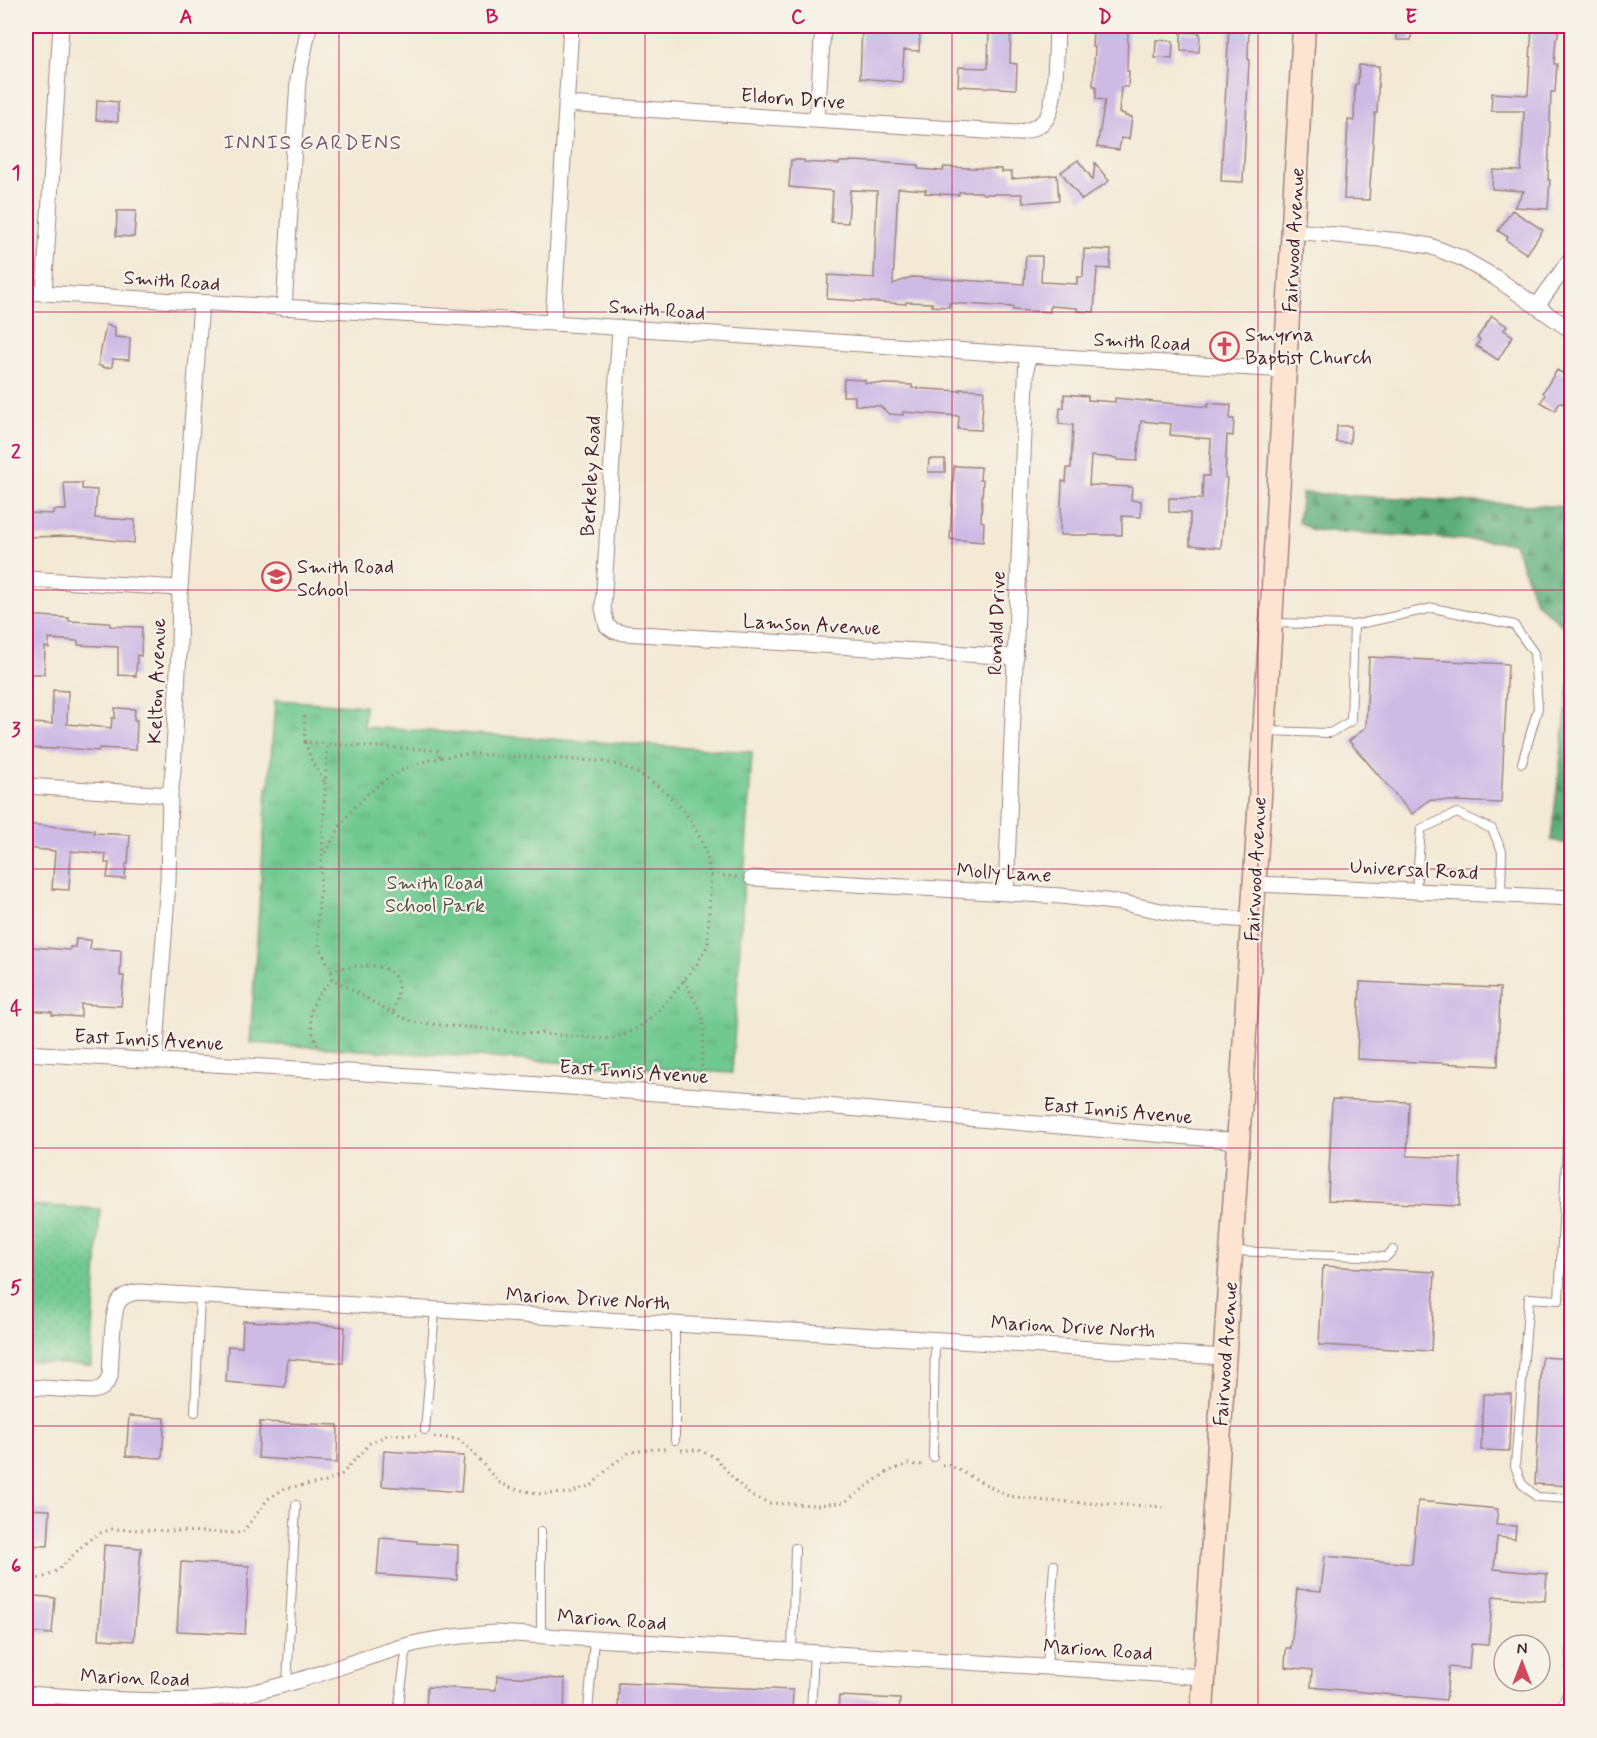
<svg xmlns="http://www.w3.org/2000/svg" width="1597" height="1738" viewBox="0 0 1597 1738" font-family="Mynerve,sans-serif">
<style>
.grass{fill:url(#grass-dots);stroke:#5d745e;stroke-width:1.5}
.forest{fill:url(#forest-firs);stroke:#536652;stroke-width:1.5}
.park{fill:url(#park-tufts);stroke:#5d745e;stroke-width:1.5}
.building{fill:#cdbae5}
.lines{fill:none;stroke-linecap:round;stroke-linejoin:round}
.lane-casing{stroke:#9e8480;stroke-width:10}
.street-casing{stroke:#9e8480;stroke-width:17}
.secondary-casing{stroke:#9e8480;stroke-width:25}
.path{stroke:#9e8480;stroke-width:3;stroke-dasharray:1.5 4.5;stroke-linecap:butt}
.lane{stroke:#fff;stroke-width:8}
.street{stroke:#fff;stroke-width:15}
.secondary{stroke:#fde4d1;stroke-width:22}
.grid{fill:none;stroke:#c2185b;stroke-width:1.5;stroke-opacity:0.55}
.labels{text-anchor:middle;stroke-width:4.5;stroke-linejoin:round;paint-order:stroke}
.street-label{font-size:20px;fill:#4a1f2b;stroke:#f7f3e8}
.poi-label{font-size:20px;fill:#4a1f2b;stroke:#f7f3e8;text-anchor:start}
.park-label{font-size:20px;fill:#555249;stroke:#f7f3e8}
.neighbourhood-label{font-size:21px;letter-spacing:1.5px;fill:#78556c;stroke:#f7f3e8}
.neatline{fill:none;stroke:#c2185b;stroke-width:2}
.grid-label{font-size:20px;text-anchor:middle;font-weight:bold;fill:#c2185b}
</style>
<defs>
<pattern id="grass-dots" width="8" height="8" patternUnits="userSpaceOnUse" patternTransform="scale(1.5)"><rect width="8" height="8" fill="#70c990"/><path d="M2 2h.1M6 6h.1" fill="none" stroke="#62ac7c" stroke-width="1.8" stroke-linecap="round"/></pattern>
<pattern id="forest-firs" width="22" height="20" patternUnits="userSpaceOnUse" patternTransform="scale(1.5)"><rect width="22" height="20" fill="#5cad7a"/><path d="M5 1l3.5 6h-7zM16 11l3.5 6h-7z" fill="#4e8c64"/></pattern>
<pattern id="park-tufts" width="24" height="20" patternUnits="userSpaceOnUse" patternTransform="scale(1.5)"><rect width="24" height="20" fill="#70c990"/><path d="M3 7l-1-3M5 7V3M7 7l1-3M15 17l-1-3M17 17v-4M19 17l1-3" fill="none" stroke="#62ac7c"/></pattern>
</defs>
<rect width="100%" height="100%" fill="#f7f3e8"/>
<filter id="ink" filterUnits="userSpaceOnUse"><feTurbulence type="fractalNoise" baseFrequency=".0167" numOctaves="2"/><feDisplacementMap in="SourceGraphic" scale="12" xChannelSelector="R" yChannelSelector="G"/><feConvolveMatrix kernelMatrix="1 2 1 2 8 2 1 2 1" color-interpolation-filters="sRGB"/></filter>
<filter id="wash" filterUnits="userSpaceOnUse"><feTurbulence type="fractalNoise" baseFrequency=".008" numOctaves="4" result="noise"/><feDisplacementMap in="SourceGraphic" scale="24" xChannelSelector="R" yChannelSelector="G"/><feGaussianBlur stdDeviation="1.35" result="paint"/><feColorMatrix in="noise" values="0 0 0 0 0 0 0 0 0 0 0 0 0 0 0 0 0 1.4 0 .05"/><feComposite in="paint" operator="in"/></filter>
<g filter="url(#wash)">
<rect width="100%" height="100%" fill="#f3e9d5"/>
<!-- grass -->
<path class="grass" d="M26,1205L100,1209L91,1366L26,1361Z"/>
<!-- forest -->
<path class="forest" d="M1302,493L1571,507V633L1535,601L1514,543L1312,530L1298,522Z
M1571,670L1572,845H1571L1551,840Z"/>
<!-- park -->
<path class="park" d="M275,700L365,706L364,727L752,752L732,1073L250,1043L267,788H269Z"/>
<g id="blocks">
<!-- building -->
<path class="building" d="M864,26H888V32L920,34L919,51L904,50L902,82L860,78L862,28L864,29Z
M989,26H1011L1010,63L1017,64L1016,89L958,86L959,67L988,68Z
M1097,26H1120V29H1128L1127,71H1129L1128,87H1121L1119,113L1125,114V116L1132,117L1129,139L1121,138L1119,150L1097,147L1105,100L1096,99V86H1093L1095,47H1092L1093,29H1096Z
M1229,26H1249L1248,60H1249L1243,182L1221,181Z
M1397,26H1412L1411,40H1397Z
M1532,26H1558V37L1556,39L1554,64H1557L1555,92H1551L1548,180H1550L1548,209L1514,207L1524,191L1492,189L1493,170L1521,171L1524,111H1491L1492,93L1528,95Z
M1181,32L1200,33L1199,52L1181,51Z
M1156,40L1173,41L1172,59L1155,58Z
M1359,65L1379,66L1377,113H1375L1369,200L1344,199L1348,120L1354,121L1355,84H1358Z
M97,100L118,102V122L96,120Z
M791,160H804V162L839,164L840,162H850V161L875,162L918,165V169L943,171L944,167L1002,169V172H1012V179L1057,175L1059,200L1023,203L1022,194H983L981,192H959V195L925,193L926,190L898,188L893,284L912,277L1024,284L1026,256H1042L1041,282L1077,284V277H1083L1084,249L1111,250L1110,269L1097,268L1094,312L1077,311V308L1050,306V312L1013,310V307L949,303V307L932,306V303L906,302V304L827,299L828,275L874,278L877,191L850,190L848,223L831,222L833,191L789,187Z
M1078,160L1093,180L1095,163L1109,181L1082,200L1061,172Z
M1512,210L1543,230L1527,254L1506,240L1508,237L1498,231Z
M117,211H136L134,237L116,236Z
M1492,316L1507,326L1504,330L1513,336L1498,360L1476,346L1480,340L1477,338Z
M106,325L115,327V337L130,338L129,360L113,359L112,367L105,368L98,365Z
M1557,370L1572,379V399L1567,406L1560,402L1555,411L1541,402L1545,395L1543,392Z
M844,379L865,380V383L912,385V388L960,391V389L984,390L981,430L958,429L959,416L903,412V415L889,414L880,406L855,405V396H843Z
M1064,394L1088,396V400L1115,402V398L1208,407V403L1231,405L1230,419H1234L1233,436L1227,435L1225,477L1227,478L1221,548L1190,545V513L1169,512V498L1202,499L1203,476H1209L1211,439L1170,435L1171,424L1141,421L1137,461L1117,460V458L1091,456L1089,485L1132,487L1131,500L1141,501V517L1122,516V535H1060L1062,481L1066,482L1067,468H1071L1073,425L1059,424L1060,408H1064Z
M1337,426H1351L1350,443L1336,442Z
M929,459H945V472H928Z
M954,466L981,467L980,480H983L981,521L984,522L983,542L950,539Z
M64,483H82V489L97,490L95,518L135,520L134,543L74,536L26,537V513L53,514V510H66Z
M26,615L69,618V621L110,623V626L142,627L141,656L137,655L136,676L118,675V647L78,645V641L49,639V648L45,647L44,674H29L30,640H26Z
M1369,657L1508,664L1501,803L1429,800L1412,814L1349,741L1366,727Z
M53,690L68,691L67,724L111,728L112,718H115V708L135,709L134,720H137L136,750L99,748L98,751L56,747V749L26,748L27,723L52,724Z
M26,824L94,830V833L130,835L128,864H126L125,879L107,878L109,863H105L106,854L71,851L69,890L52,889L55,851L26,848Z
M76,939L91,940L90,949L121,950L120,976H124L121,1006L81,1004V1017L52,1015V1012L28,1010V1005H26V983H28L31,947L70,950V947H75Z
M1360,982L1500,988L1498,1066L1357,1059Z
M1332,1099L1409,1102L1407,1156L1461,1158L1459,1206L1328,1200Z
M1323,1266L1435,1272L1431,1351L1319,1345Z
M243,1321L304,1323L345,1327L343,1363L288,1359L285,1387L226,1382L228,1346L242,1347Z
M1542,1357L1572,1359V1486L1535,1484Z
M1483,1394H1511L1509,1451L1481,1450Z
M129,1416L165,1418L162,1458L126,1456Z
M260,1422L338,1425L337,1463L258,1458Z
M384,1451L464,1456L461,1492L382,1486Z
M1418,1501L1498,1509L1496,1525L1516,1526L1515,1539L1497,1537L1494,1569L1547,1574L1545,1601L1493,1596L1488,1645L1471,1644L1469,1669L1449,1667L1446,1700L1311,1687L1312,1670L1285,1667L1286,1648H1291L1297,1589L1321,1591L1325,1556L1412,1564Z
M26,1509L50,1510L48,1546L26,1545Z
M380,1538L417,1541V1543L458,1545L457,1580L377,1575Z
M104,1545L141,1548L134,1641L99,1639Z
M181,1562L249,1566L245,1634L177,1631Z
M26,1595L55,1598L52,1634L26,1632Z
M497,1676L565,1679L564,1713H426L427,1687L496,1690Z
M619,1683L793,1690L792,1713H618Z
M839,1696L900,1699L899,1713H838Z"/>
</g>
</g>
<g filter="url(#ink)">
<use href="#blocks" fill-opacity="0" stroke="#9e8480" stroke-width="1.5"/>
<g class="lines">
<defs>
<path id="lane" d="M1272,623L1354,625L1433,608L1514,625L1534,653L1538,708L1522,763
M1265,731L1330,733L1351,721L1354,625
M1416,890L1421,829L1457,813L1492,829L1502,851L1501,894
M1572,1047L1559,1300L1529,1298L1515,1466L1522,1484L1537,1497L1572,1499
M1233,1251L1386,1257L1393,1250
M675,1324V1440
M195,1412L200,1296
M425,1430L435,1310
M933,1457L935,1339
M541,1635V1531
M792,1651L795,1548
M1047,1667L1054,1565
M287,1684L296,1505
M398,1712L407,1646
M588,1712L594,1639
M811,1712L814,1652
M1559,1712L1569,1690L1572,1631"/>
<path id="street" d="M566,104L1017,133C1029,130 1038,128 1046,119C1057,105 1056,45 1057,26
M817,120L823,26
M1293,231L1401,241L1430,246L1461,258L1496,278L1572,331
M26,292L553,323L1027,355L1286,370
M44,293L61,26
M1537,306L1572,257
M284,308L298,80L309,26
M553,323L571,26
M620,328L603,608L607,626L614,631L624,633L1016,657
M26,579L180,588
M26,786L170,795
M752,878L1061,896L1123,903L1185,916L1252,920
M1255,884L1572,898
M1006,893L1027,355
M26,1053L382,1074L742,1099L1238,1141
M155,1061L168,881L170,795L173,771L179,651L180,588L201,303
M26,1387L91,1391C102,1390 106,1386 110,1376C111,1361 112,1313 118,1303C122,1295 131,1293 139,1292L1225,1357
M26,1694C96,1698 175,1707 244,1694C299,1684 351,1661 405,1646C435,1638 465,1635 496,1633L1205,1677"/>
<path id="secondary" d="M1202,1712L1271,623L1304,26"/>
</defs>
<!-- lane casing -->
<use href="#lane" class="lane-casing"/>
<!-- street casing -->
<use href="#street" class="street-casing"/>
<!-- secondary casing -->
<use href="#secondary" class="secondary-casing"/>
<!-- path -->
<path class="path" d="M304,716L305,742L327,744
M305,742L312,762L324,781
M711,875L739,877
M331,970C350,967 393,957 398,985C399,994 395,1005 393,1013
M332,979L331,970L319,946L318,919L322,854L327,744L432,750L438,751L440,754L439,757
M684,980L702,1015L704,1029L700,1083
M318,1045C312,1033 307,1016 314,1003C318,994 326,987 332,979C359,992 391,1017 419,1023L604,1039C646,1036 672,994 697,964L708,945C708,928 709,911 710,895C710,887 711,879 710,872C704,818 650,765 597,761L472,754C412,757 372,779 339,828C334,836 330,845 325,853
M434,1437L458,1439L471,1450L498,1482L514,1489L542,1494L570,1493L592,1485L613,1464L630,1452L654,1449H669
M681,1450H698L715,1457L732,1477L751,1496L770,1503L818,1505L845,1502L887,1472L908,1464L923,1465
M942,1465H949L1008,1496L1047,1501L1168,1507
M26,1579C63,1581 70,1550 98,1534C102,1532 107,1531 111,1529L242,1533L268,1499L285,1488L326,1482L341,1475L370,1443L390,1434L416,1435"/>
<!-- lane -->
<use href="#lane" class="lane"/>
<!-- street -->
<use href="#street" class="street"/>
<!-- secondary -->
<use href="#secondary" class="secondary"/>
</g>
</g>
<!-- grid -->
<path class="grid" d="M339,26V1712M645,26V1712M952,26V1712M1258,26V1712M26,312H1572M26,590H1572M26,869H1572M26,1148H1572M26,1426H1572"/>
<!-- icons -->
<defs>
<symbol id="church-ring" viewBox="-11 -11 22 22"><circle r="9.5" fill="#f7f3e8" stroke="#d1495b" stroke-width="1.5"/><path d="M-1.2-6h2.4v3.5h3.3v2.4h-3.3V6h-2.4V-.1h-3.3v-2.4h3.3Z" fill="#d1495b"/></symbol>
<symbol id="school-ring" viewBox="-11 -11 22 22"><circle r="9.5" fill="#f7f3e8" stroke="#d1495b" stroke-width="1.5"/><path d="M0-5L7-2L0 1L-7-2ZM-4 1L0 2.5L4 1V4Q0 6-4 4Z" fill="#d1495b"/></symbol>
</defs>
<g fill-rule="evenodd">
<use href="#church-ring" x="1208" y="330" width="33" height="33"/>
<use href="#school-ring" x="260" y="560" width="33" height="33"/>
</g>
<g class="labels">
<!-- street labels -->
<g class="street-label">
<text transform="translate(793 98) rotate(4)" y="7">Eldorn Drive</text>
<text transform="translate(1293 240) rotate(-87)" y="7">Fairwood Avenue</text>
<text transform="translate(172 280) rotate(4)" y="7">Smith Road</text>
<text transform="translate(657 309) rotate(4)" y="7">Smith Road</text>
<text transform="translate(1142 341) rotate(3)" y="7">Smith Road</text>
<text transform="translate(590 476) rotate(-87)" y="7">Berkeley Road</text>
<text transform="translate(996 623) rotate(-88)" y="7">Ronald Drive</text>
<text transform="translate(812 624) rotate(3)" y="7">Lamson Avenue</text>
<text transform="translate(156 681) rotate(-88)" y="7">Kelton Avenue</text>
<text transform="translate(1255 869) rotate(-87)" y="7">Fairwood Avenue</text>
<text transform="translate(1414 869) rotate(3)" y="7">Universal Road</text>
<text transform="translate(1004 872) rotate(3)" y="7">Molly Lane</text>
<text transform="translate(149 1039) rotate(3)" y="7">East Innis Avenue</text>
<text transform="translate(634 1071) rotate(4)" y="7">East Innis Avenue</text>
<text transform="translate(1118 1110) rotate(5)" y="7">East Innis Avenue</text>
<text transform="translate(588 1298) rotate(3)" y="7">Marion Drive North</text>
<text transform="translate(1073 1326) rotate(3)" y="7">Marion Drive North</text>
<text transform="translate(1225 1354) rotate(-86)" y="7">Fairwood Avenue</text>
<text transform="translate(612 1619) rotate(4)" y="7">Marion Road</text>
<text transform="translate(1098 1649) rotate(4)" y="7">Marion Road</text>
<text transform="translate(135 1677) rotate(2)" y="7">Marion Road</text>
</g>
<!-- poi labels -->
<g class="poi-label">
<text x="1245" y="341">Smyrna<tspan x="1245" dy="23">Baptist Church</tspan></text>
<text x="297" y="573">Smith Road<tspan x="297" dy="23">School</tspan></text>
</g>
<!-- park labels -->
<g class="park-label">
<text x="435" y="889">Smith Road<tspan x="435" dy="23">School Park</tspan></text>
</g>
<!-- neighbourhood labels -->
<g class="neighbourhood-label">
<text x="313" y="149">INNIS GARDENS</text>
</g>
</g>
<!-- margin -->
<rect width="1597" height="1738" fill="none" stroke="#f7f3e8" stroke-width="66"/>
<!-- north arrow -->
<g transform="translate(1522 1663)"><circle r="28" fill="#f7f3e8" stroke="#b29e9c" stroke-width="1.5"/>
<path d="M0-4.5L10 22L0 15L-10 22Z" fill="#d1495b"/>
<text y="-9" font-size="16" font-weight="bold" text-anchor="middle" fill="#4a1f2b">N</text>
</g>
<rect x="33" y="33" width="1531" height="1672" class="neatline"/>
<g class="grid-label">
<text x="186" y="23">A</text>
<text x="492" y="23">B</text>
<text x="798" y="23">C</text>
<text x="1105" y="23">D</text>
<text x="1411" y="23">E</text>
<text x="16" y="179">1</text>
<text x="16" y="458">2</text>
<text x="16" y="736">3</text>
<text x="16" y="1015">4</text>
<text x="16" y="1294">5</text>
<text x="16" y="1572">6</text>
</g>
</svg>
